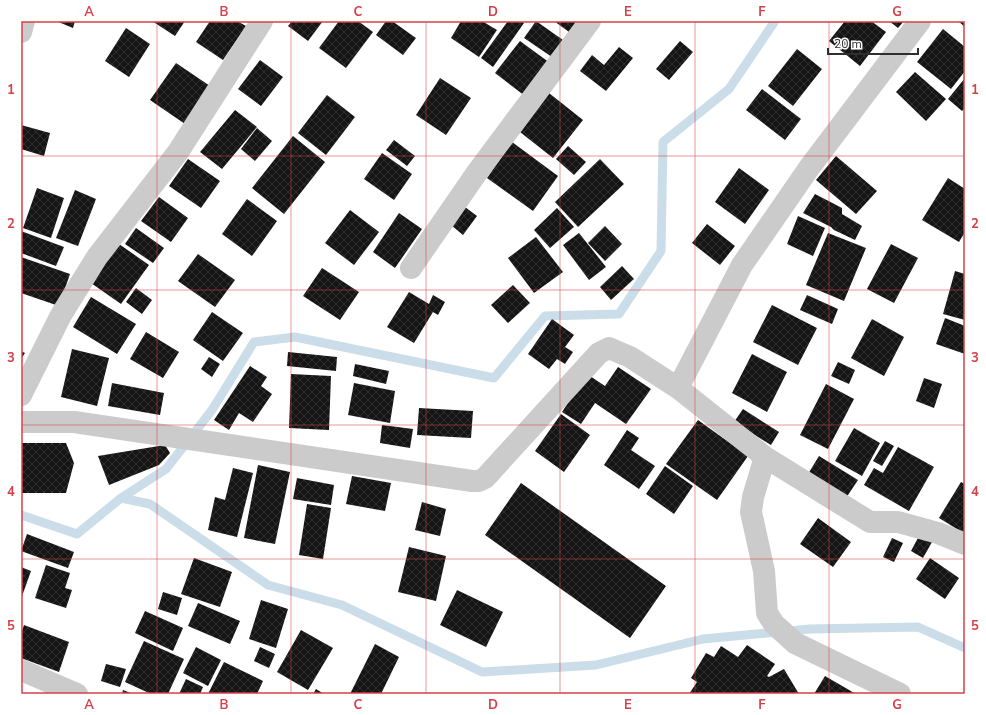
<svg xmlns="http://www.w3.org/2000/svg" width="986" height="715" viewBox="0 0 986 715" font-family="'Nunito Sans',sans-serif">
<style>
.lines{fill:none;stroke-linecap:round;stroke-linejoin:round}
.stream{stroke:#cbdde8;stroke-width:9}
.building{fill:url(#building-cross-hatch)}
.minor{stroke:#cbcbcb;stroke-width:22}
.grid{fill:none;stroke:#d5414a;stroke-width:1;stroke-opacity:0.55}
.neatline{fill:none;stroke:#d5414a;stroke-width:1.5}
.grid-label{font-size:13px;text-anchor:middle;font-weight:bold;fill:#d5414a}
</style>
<defs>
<pattern id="building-cross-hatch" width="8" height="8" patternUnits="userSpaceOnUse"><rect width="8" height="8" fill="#151515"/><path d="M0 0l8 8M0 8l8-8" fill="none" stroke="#2f2f2f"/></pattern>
</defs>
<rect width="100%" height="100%" fill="#fff"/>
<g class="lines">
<!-- stream -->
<path class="stream" d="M121,498L166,469L212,410L254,342L295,337L494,378L545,316L619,314L661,251L663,142L729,89L775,21
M21,515L77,534L121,498L150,504L268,585L342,605L482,672L596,665L703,639L810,629L918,627L965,648"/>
</g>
<!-- building -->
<path class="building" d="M56,21H75L73,28Z
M152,21H185L175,36Z
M210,21H237L246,26L223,60L196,42Z
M292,21H323L308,41L288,26Z
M339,21H358L373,32L346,68L319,48Z
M386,21H392L416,38L403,55L376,35Z
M461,21H482L497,30L479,57L451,38Z
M508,21H521L524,23L493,67L481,58Z
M536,21L563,40L552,57L524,38Z
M554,21H577L569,32Z
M845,21H871L886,32L860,66L829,41Z
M889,21H904L898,28Z
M958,21H965V27Z
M126,28L150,44L129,77L105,61Z
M943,29L965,47V71L951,89L917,62Z
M520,41L550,63L525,96L495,73Z
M680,41L693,52L669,80L656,69Z
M619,47L633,58L606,91L580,71L592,55L604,65Z
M797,49L822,69L793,106L768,86Z
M260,60L283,77L261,106L238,89Z
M176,63L210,86L185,124L150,100Z
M915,72L946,99L926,121L896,92Z
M440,78L471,98L446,135L416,115Z
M965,78V108L962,111L948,99Z
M762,89L801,119L785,140L746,110Z
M549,93L583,120L553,158L520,132Z
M327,95L355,117L326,155L298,133Z
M235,110L257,127L222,169L200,152Z
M21,125L50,133L44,156L21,149Z
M257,128L272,141L255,161L241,149Z
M293,136L325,162L284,214L252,188Z
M394,140L415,156L407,166L386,150Z
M512,142L558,176L533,211L487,178Z
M568,146L586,162L574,175L556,159Z
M382,153L412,174L394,200L364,179Z
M836,156L877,191L856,214L816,180Z
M188,159L220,181L201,208L169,186Z
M600,159L624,184L578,227L555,202Z
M739,168L769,190L745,224L715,202Z
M948,178L965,189V232L959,242L922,220Z
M37,188L64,198L51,238L23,228Z
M75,190L96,199L78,246L56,238Z
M815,194L842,208V214L862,226L855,240L834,230L831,227L803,213Z
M159,197L188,218L171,242L141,221Z
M247,199L277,221L252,256L222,234Z
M465,207L477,216L463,235L451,225Z
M557,208L574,227L550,248L534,230Z
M350,210L379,232L354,265L325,243Z
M399,213L422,229L395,268L373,252Z
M798,216L825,228L813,256L787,244Z
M707,224L735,246L720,265L692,243Z
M605,226L622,244L605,261L588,243Z
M136,228L164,248L153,263L125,244Z
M21,231L64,247L56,266L21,253Z
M579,233L606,267L589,280L563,245Z
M828,233L866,248L844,301L806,285Z
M536,237L563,272L534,293L508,258Z
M119,244L149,265L121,304L91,283Z
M891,244L918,258L894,303L867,289Z
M198,254L235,280L215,307L178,281Z
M21,257L70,274L59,306L21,293Z
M622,266L634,279L611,300L600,287Z
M322,268L359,292L340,320L303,296Z
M955,271L965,274V320L943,314Z
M513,285L530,303L508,323L491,305Z
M136,288L152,300L142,314L126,302Z
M409,292L429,304L433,295L445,302L438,315L433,312L414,343L387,327Z
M807,295L838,309L832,324L800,310Z
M91,297L136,324L117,354L73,327Z
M772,305L817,328L798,365L753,342Z
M212,312L243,333L223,361L193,340Z
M945,318L965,326V354L936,344Z
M552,319L574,335L565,347L573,352L565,364L557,359L549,369L528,354Z
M872,319L904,337L884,376L851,358Z
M146,332L179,352L163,378L130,359Z
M72,349L109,358L97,406L61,397Z
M21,351L25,353L21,359Z
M288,352L337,357L336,371L287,366Z
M752,354L787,372L767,412L732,393Z
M209,357L220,364L212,377L201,369Z
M838,362L855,370L849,384L831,376Z
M355,364L389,371L386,384L353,376Z
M250,366L267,377L261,386L272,394L253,422L239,413L229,430L214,420Z
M618,367L651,389L626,424L595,403L581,424L562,412L587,374L605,386Z
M291,374L331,376L329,430L289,428Z
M924,378L942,384L934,408L916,401Z
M112,383L164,393L160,415L108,406Z
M354,383L395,391L390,423L348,415Z
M826,384L854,399L828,449L800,435Z
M419,408L473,411L471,438L417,435Z
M743,409L779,432L771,445L734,422Z
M561,414L590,435L564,472L535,451Z
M698,420L748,456L717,500L666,464Z
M382,425L413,429L410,448L380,443Z
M854,428L880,443L862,476L835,461Z
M627,430L639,438L631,450L655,466L639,489L604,465Z
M885,441L894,446L882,466L873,461Z
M21,443H66L74,463L66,493H21Z
M165,445L170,453L159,465L109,485L98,456Z
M898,447L934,467L909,511L864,485L874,468L883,473Z
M819,456L858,480L846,498L808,474Z
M258,465L290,472L275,544L244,538Z
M665,466L693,486L674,514L646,494Z
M233,468L253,473L237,537L208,530L215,497L225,500Z
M352,476L391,483L385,511L346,504Z
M297,478L334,485L331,505L293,499Z
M961,482L965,484V534L939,518Z
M521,483L666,586L630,638L485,535Z
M422,502L446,509L440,536L415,530Z
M307,504L331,508L323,559L299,555Z
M818,518L851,542L833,567L800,544Z
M27,534L74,552L68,568L21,551Z
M919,536L932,542L923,558L911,551Z
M892,538L903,543L894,562L883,557Z
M409,547L446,556L436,601L398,592Z
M194,558L232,572L220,607L181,594Z
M930,558L959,578L945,599L916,579Z
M46,565L70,573L65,588L72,590L66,608L35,598Z
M21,567L31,571L21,599Z
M457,590L503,612L486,647L440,625Z
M163,592L182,598L177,615L158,609Z
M261,600L288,609L276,648L249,639Z
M198,603L240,621L230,644L188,626Z
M145,611L183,628L173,651L135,633Z
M24,625L69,642L59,672L21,658V634Z
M301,630L333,648L308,690L277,672Z
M144,641L184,659L168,694H151L125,682Z
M375,644L399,657L381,694H350Z
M747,645L775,664L767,676L769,677L784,669L799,694H689L697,682L691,678L706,653L714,657L721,646L738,657Z
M196,647L221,660L208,686L183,673Z
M260,647L275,654L269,668L254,661Z
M224,662L263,681L257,694H208Z
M106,664L126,669L120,687L101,681Z
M825,676L856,694H814Z
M186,679L203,687L200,694H179Z
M316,689L324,694H313Z
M123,690L133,694H122Z"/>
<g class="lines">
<!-- minor -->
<path class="minor" d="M21,32L24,21
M411,268L478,171L590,21
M678,388L742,265L809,168L920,21
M21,395L61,315L97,257L178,152L262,21
M21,422H74L472,481H479L485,478L599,353L609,348L630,357L678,388L765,457L753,497L751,512L764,571L767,613L774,624L795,643L900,694
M765,457L870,522H898L938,533L965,544
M21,670L77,694"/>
</g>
<!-- grid -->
<path class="grid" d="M157,21V694M291,21V694M426,21V694M560,21V694M695,21V694M829,21V694M21,156H965M21,290H965M21,425H965M21,559H965"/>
<!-- border -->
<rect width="986" height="715" fill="none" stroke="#ffffff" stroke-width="44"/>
<!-- scale -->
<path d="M828 48v6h90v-6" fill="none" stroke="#2e2e2e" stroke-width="2"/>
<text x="834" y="48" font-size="12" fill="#2e2e2e" stroke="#ffffff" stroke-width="3" paint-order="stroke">20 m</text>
<rect x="22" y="22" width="942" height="671" class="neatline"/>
<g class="grid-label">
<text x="89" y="16">A</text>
<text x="224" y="16">B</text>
<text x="358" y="16">C</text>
<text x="493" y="16">D</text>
<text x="628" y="16">E</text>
<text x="762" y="16">F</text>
<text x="897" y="16">G</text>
<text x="11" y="94">1</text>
<text x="975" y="94">1</text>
<text x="11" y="228">2</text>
<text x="975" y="228">2</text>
<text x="11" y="362">3</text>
<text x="975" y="362">3</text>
<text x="11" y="496">4</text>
<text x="975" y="496">4</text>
<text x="11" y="630">5</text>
<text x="975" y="630">5</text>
<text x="89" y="709">A</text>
<text x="224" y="709">B</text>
<text x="358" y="709">C</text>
<text x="493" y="709">D</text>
<text x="628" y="709">E</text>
<text x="762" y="709">F</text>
<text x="897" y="709">G</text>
</g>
</svg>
